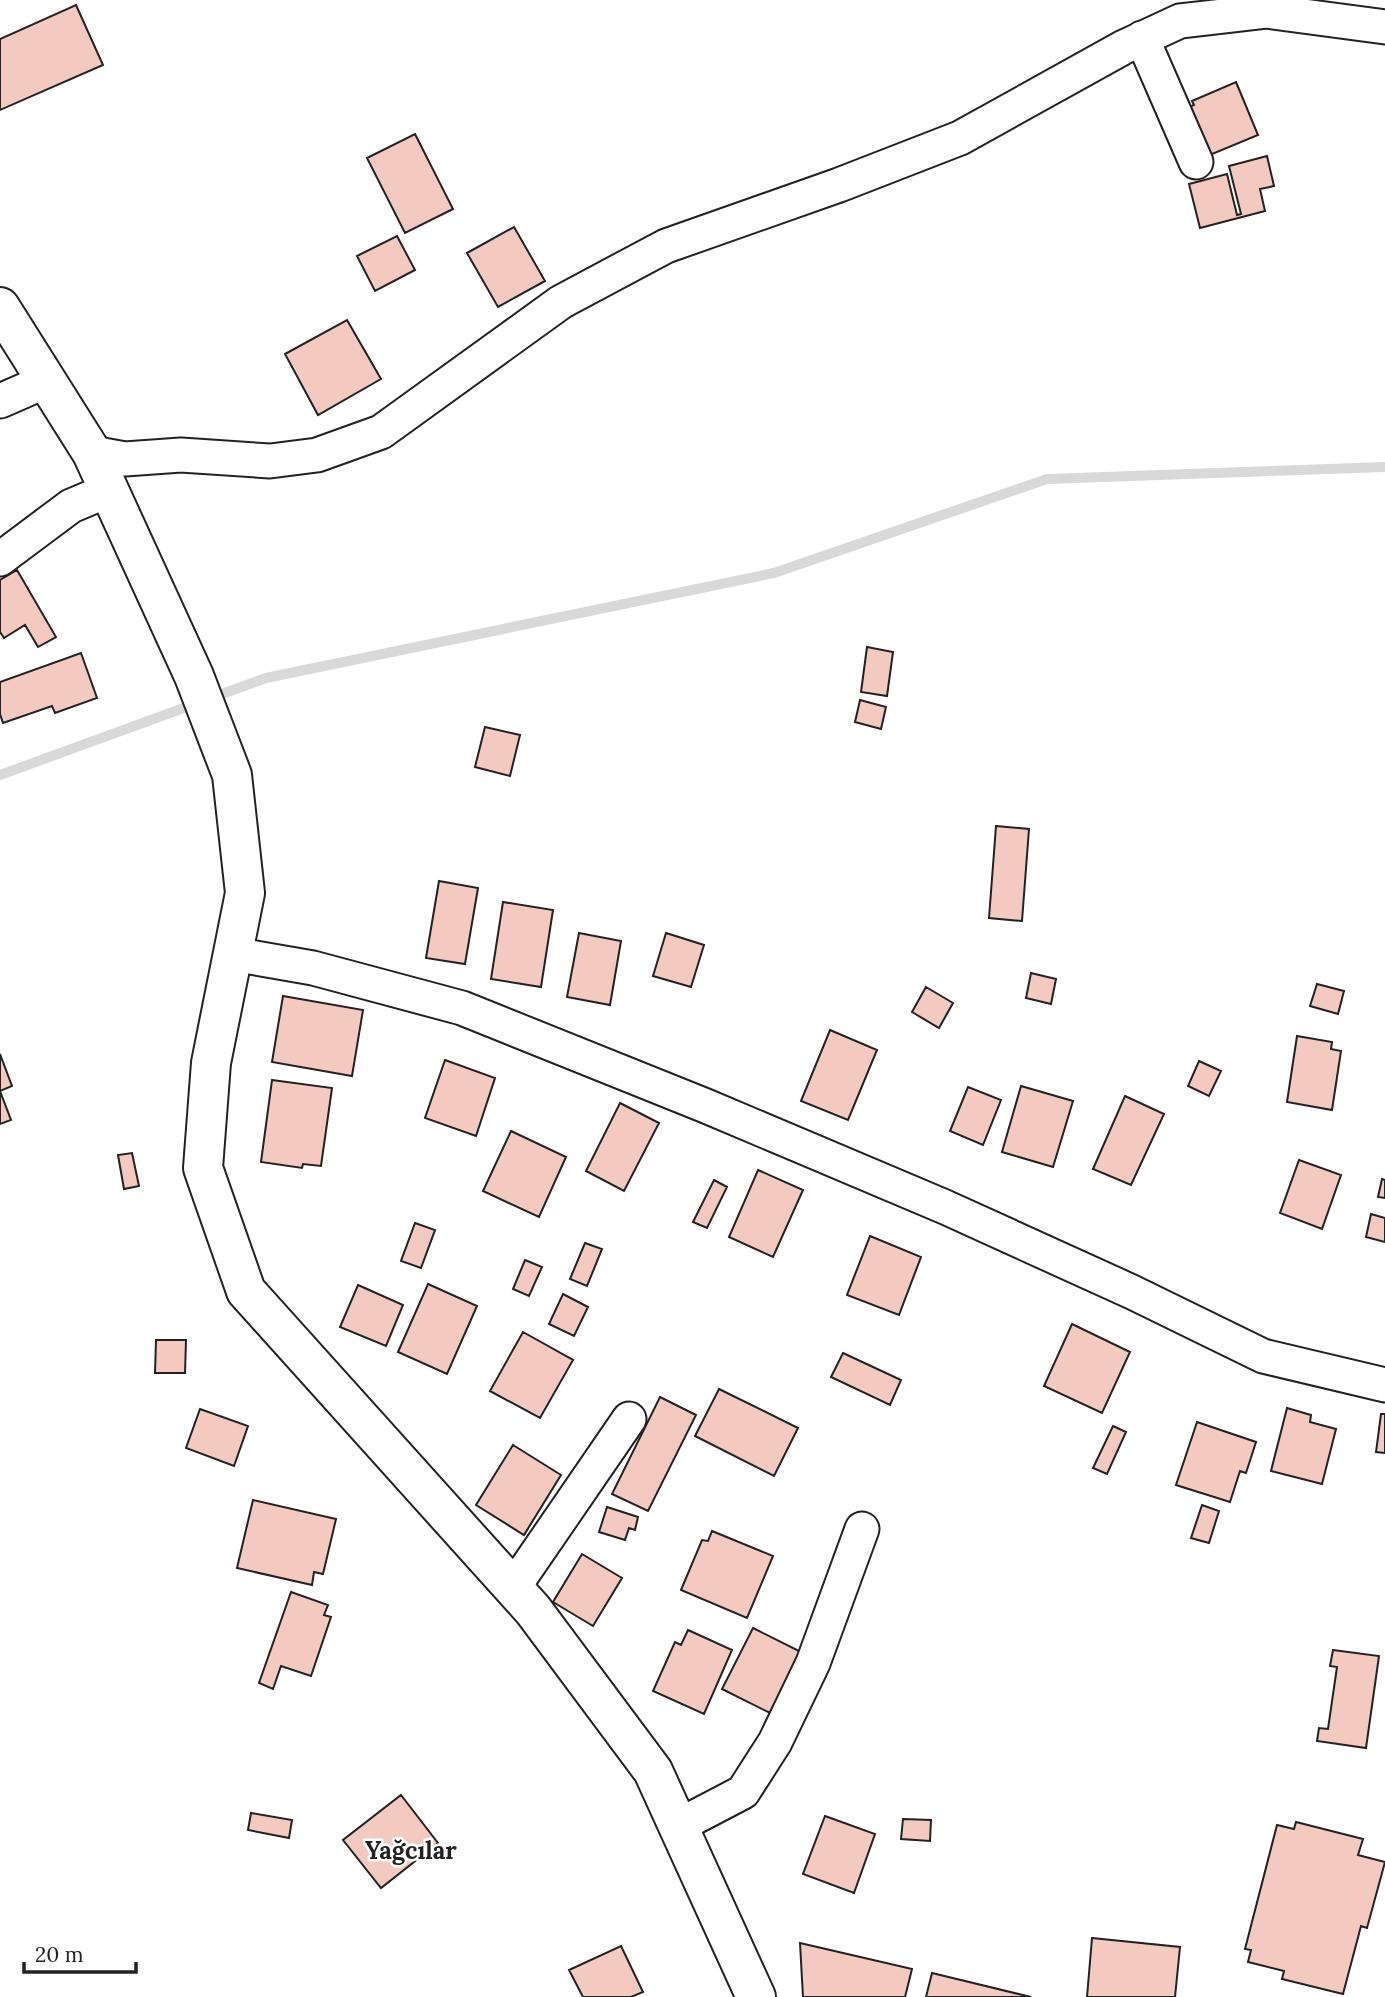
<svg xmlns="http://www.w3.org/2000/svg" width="1385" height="1997" viewBox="0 0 1385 1997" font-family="Lora,serif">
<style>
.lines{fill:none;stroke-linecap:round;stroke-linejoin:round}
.stream{stroke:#d9d9d9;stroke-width:10}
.building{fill:#f3c9c0;stroke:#222;stroke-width:2}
.street-casing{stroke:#222;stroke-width:37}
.secondary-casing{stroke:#222;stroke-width:42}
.street{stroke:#fff;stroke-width:33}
.secondary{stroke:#fff;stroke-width:38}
.labels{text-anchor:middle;stroke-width:5;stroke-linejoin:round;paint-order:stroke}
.quarter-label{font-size:24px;font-weight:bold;fill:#222;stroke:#fff}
</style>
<rect width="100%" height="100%" fill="#fff"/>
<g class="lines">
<!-- stream -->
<path class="stream" d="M0,775L266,678L774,573L1047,479L1385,467"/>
</g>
<!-- building -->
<path class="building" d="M76,5L103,65L0,110V39Z
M1236,82L1258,135L1205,157L1184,109L1194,105L1192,101Z
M415,134L453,209L405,233L367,158Z
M1267,156L1274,186L1260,189L1265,211L1200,228L1189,184L1227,174L1237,215L1241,214L1229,166Z
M514,227L545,281L498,307L467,253Z
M397,236L415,270L375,291L357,256Z
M347,320L381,379L318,415L285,354Z
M17,570L56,637L38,647L25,625L4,638L0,632V580Z
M867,647L893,652L887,696L861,692Z
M81,653L97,698L55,713L52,706L3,723L0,714V682Z
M860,700L886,707L881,729L855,722Z
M485,727L520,735L510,776L475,767Z
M996,826L1029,829L1022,921L989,918Z
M439,881L478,888L465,964L426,958Z
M503,902L553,910L541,987L491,979Z
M579,933L621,941L610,1005L567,997Z
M666,933L704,945L691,987L653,976Z
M1031,973L1056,979L1051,1004L1026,998Z
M1317,984L1344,991L1338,1014L1310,1006Z
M926,987L953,1003L939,1028L912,1012Z
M283,996L363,1010L352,1076L272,1062Z
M830,1030L877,1050L848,1120L801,1101Z
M1297,1036L1332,1042L1331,1049L1341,1051L1332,1110L1287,1102Z
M0,1054L12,1086L0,1091Z
M445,1060L495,1078L476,1136L425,1118Z
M1199,1061L1221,1071L1209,1096L1188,1086Z
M272,1080L332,1088L321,1166L303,1164L302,1168L261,1162Z
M1021,1086L1073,1101L1053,1167L1002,1152Z
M968,1087L1001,1100L983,1145L950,1131Z
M0,1091L11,1120L0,1124Z
M1125,1096L1164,1114L1131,1185L1093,1169Z
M620,1103L659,1123L624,1191L586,1171Z
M511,1131L566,1157L539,1217L483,1191Z
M132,1153L139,1186L124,1189L118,1155Z
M1299,1160L1341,1175L1322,1229L1280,1213Z
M758,1170L803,1190L773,1257L729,1237Z
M1382,1179L1385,1180V1198L1378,1197Z
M714,1180L727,1187L707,1228L693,1222Z
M1371,1214L1385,1218V1242L1366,1237Z
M415,1223L435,1230L421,1268L401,1261Z
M870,1236L921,1257L899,1315L847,1295Z
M585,1243L602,1249L587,1286L570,1279Z
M525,1260L542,1267L529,1296L513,1289Z
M428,1284L477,1306L447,1374L398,1352Z
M358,1285L403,1305L386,1346L340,1327Z
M563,1294L588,1307L574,1336L549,1324Z
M1072,1324L1130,1352L1102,1413L1044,1386Z
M523,1332L573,1360L540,1418L490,1391Z
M156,1340H186L185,1373H155Z
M843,1353L901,1380L890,1405L831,1377Z
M719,1389L798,1428L774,1476L695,1436Z
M660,1397L696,1415L648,1511L612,1494Z
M1287,1408L1311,1415L1310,1422L1336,1429L1322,1484L1271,1471Z
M200,1409L248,1426L234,1466L186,1448Z
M1381,1414H1385V1453L1376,1452Z
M1197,1422L1256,1442L1246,1473L1240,1471L1230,1502L1176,1485Z
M1113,1426L1126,1432L1107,1474L1093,1468Z
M513,1445L561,1475L524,1535L476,1505Z
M253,1500L336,1519L323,1574L314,1572L312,1585L237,1568Z
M1202,1505L1219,1511L1209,1543L1191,1538Z
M607,1507L638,1517L635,1530L629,1528L625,1540L599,1532Z
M712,1531L773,1556L747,1618L681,1590L702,1540L708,1541Z
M582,1554L622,1578L593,1626L553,1602Z
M291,1592L328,1605L324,1615L331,1617L311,1676L281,1666L273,1689L259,1683Z
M753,1628L801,1652L770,1713L722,1689Z
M688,1630L732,1650L704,1714L653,1691L675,1642L681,1645Z
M1333,1650L1379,1656L1366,1748L1317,1741L1319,1728L1328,1729L1337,1667L1330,1666Z
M401,1795L438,1843L381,1888L343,1840Z
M251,1813L292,1820L289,1838L248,1830Z
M825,1816L875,1834L854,1893L803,1874Z
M903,1819L931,1820L930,1841L901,1839Z
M1296,1822L1363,1839L1358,1855L1385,1862L1367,1928L1361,1926L1343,1994L1282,1979L1284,1971L1248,1962L1251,1950L1245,1949L1277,1825L1294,1829Z
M1092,1938L1180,1947L1175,1997H1087Z
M800,1943L912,1969L905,1997H803Z
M621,1946L643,1992L631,1997H583L569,1970Z
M932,1973L1031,1997H926Z"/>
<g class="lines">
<defs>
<path id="street" d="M1142,38L1196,162
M0,401L46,381
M92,453L125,459L181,455L270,461L317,455L381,432L561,302L666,246L839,185L960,138L1124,47L1180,21L1266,11L1385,27
M0,559L71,506L109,490
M233,954L313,968L462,1008L706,1106L945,1207L1132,1292L1263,1356L1385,1385
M513,1588L629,1419
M678,1826L743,1792L775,1742L813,1663L862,1529"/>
<path id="secondary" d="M0,307L92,453L194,676L232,775L245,893L211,1063L203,1168L246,1291L533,1610L653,1771L756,1997"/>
</defs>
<!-- street casing -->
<use href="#street" class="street-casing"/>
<!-- secondary casing -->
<use href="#secondary" class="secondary-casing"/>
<!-- street -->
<use href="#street" class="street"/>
<!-- secondary -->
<use href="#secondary" class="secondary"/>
</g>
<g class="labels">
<!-- quarter labels -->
<g class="quarter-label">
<text x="411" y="1859">Yağcılar</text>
</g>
</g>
<!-- scale -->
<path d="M24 1962v10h112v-10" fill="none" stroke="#222222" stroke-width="3.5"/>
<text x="35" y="1962" font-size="21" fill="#222222" stroke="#ffffff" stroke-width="5" paint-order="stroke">20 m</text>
</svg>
